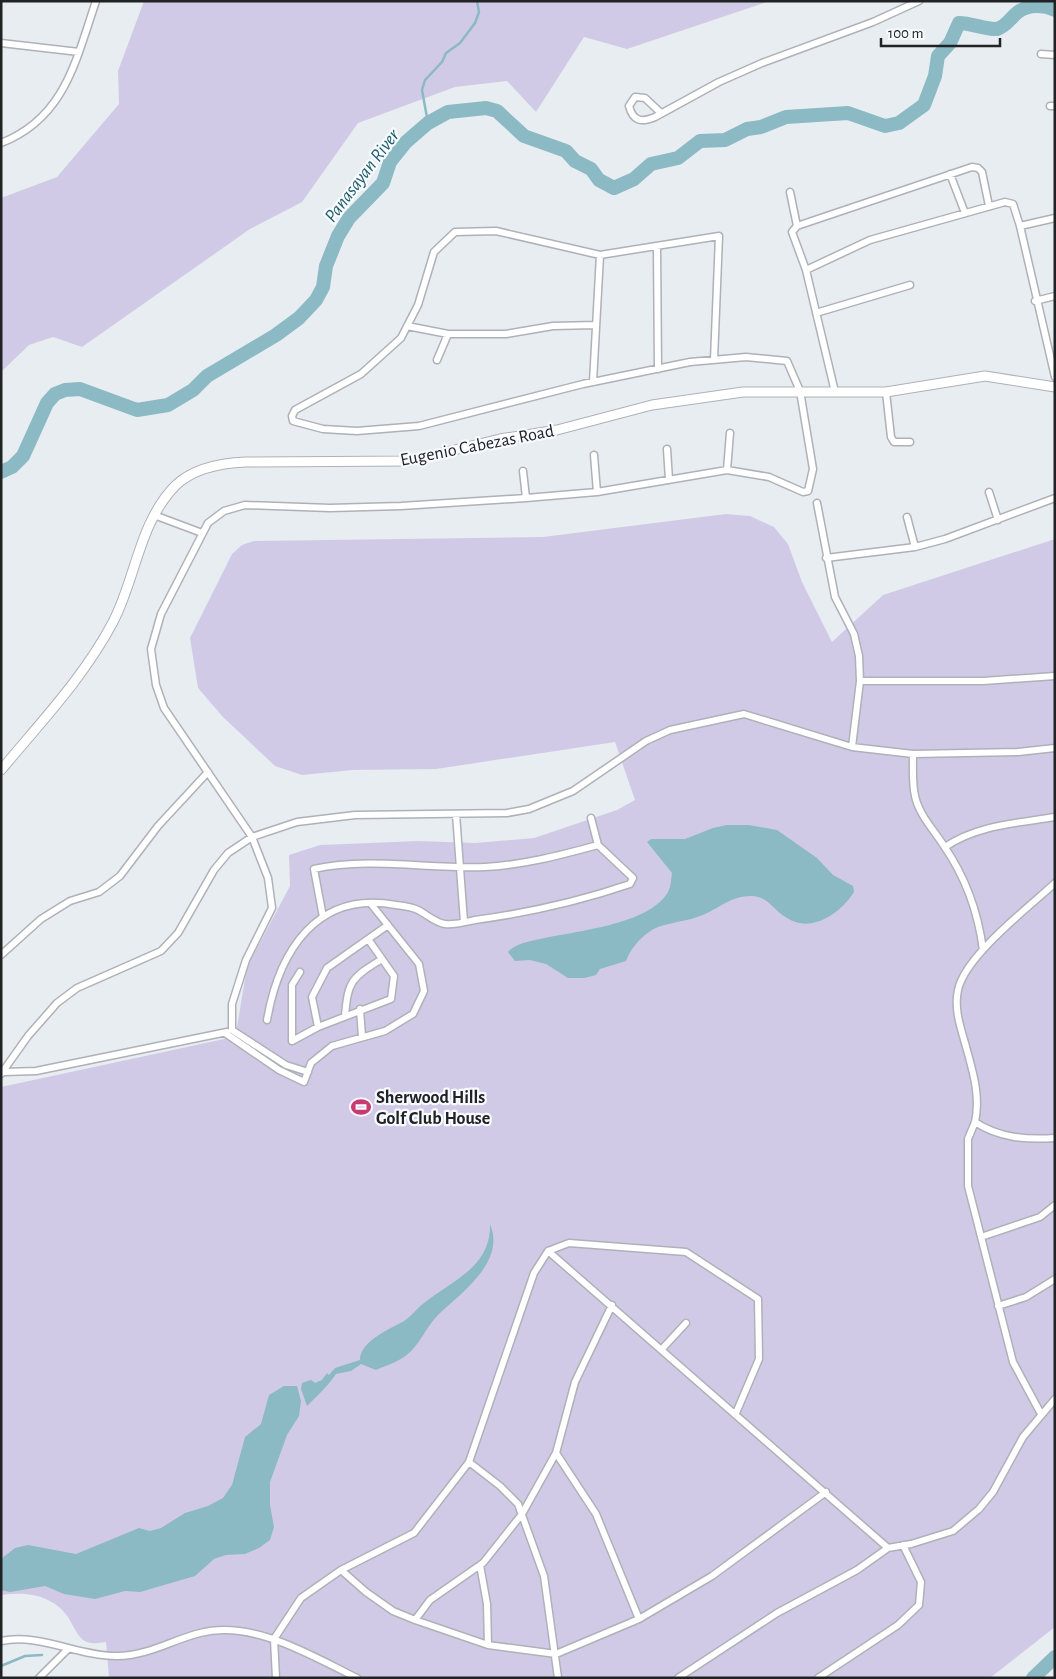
<svg xmlns="http://www.w3.org/2000/svg" width="1056" height="1679" viewBox="0 0 1056 1679" font-family="'Alegreya Sans',sans-serif">
<style>
.green{fill:#d1cae6}
.water{fill:#8bb9c4}
.lines{fill:none;stroke-linecap:round;stroke-linejoin:round}
.stream{stroke:#8bb9c4;stroke-width:2.5}
.river{stroke:#8bb9c4;stroke-width:14}
.street-casing{stroke:#aeb1b7;stroke-width:9}
.secondary-casing{stroke:#aeb1b7;stroke-width:11}
.street{stroke:#fff;stroke-width:6}
.secondary{stroke:#fff;stroke-width:9}
.labels{text-anchor:middle;stroke-width:4.5;stroke-linejoin:round;paint-order:stroke}
.street-label{font-size:18px;fill:#212224;stroke:#f7fafe}
.poi-label{font-size:18px;font-weight:bold;fill:#212224;stroke:#f7fafe;text-anchor:start}
.water-label{font-size:19px;font-style:italic;fill:#215f6b;stroke:#f7fafe}
</style>
<rect width="100%" height="100%" fill="#e8edf2"/>
<!-- green -->
<path class="green" d="M144,1H770L627,49L584,37L536,112L507,81L455,87L358,123L302,202L250,229L82,347L53,337L29,345L1,372V198L57,177L119,104L118,71Z
M726,514L750,516L774,527L788,544L802,582L832,642L883,595L1055,539V1627L990,1678H109L106,1642C98,1643 90,1645 83,1640C77,1635 72,1624 68,1617C53,1595 26,1591 1,1595V1087L224,1039L237,1027L247,967L290,886L289,855L320,845L418,841L475,843L534,838L617,810L635,800L615,742L436,769L353,770L302,775L275,766L223,717L198,688L190,638L232,554L242,545L254,541L543,537Z"/>
<!-- water -->
<path class="water" d="M727,825H749L777,830L817,858L833,875L853,886L854,892C841,913 811,934 787,918C773,910 770,898 753,896C731,895 719,909 700,916C686,922 660,923 649,932C639,939 630,950 626,961L600,969L596,975L584,978H568L546,964L530,960L515,961L508,952C514,944 530,941 540,939C575,931 649,925 668,892C671,887 671,879 672,873L647,842L651,839H685L713,828Z
M490,1224C506,1262 462,1292 438,1315C428,1325 422,1339 413,1349C403,1361 389,1364 376,1370L361,1364L351,1371L336,1374C328,1386 317,1396 307,1406L301,1389L302,1383L311,1380L315,1383L322,1380L327,1373L329,1375L335,1368L360,1360C360,1341 390,1329 404,1321C412,1316 417,1308 424,1303C453,1280 491,1267 490,1224Z
M284,1386H297L301,1401L299,1416L287,1435L270,1482V1505L274,1527L270,1540L259,1548L245,1554L226,1555L214,1559L195,1576L140,1592L125,1591L95,1599L64,1594L45,1586L10,1592L1,1590V1559L15,1548L28,1545L76,1554L139,1528L150,1531L161,1528L185,1513L208,1506L223,1498L232,1485L245,1437L261,1424L269,1395Z"/>
<g class="lines">
<!-- stream -->
<path class="stream" d="M428,123L422,90L425,80L442,62L446,53L460,43L475,23L479,12L477,1
M1,1666L25,1656L42,1655"/>
<!-- river -->
<path class="river" d="M1,472L12,467L23,456L47,403L55,394L65,390L80,389L137,410L168,405L193,390L207,376L276,335L299,318L316,300L323,287L326,266L338,236L349,218L383,183L390,162L406,142L428,123L448,112L486,108L497,111L524,136L566,151L575,161L591,169L599,180L614,188L634,179L651,164L678,158L700,141L725,140L747,129L761,127L786,117L848,113L885,126L899,123L924,105L935,76L938,56L950,43L959,23C971,23 987,30 997,29C1007,26 1010,18 1018,12C1029,4 1044,5 1055,10
M1033,1678L1055,1657"/>
<defs>
<path id="street" d="M1,43L79,52
M1041,54L1055,55
M1050,106H1055
M661,113L645,98L635,97L629,106C633,121 641,123 655,117L719,82L762,63L873,22L919,1
M1,143C65,118 76,60 96,1
M950,174L965,213
M790,192L797,226
M1020,226L1055,377
M657,247L658,369
M806,270L792,232L797,226L972,167L978,168L982,172L989,206
M1035,301L1055,296
M816,313L910,285
M407,326L448,334H506L553,326L596,325
M437,360L448,334
M593,382L600,255
M835,392L806,270L870,240L1005,202L1013,204L1020,226L1055,218
M886,392L891,437L894,442H910
M667,449L669,480
M594,455L597,492
M727,470L730,433
M523,471L526,498
M989,492L998,520
M817,503L835,597L854,634L859,656L860,681L852,747
M154,515L202,533
M907,517L915,547
M826,558L915,547L945,539L1055,498
M860,681H983L1055,676
M913,754C913,767 912,783 915,796C919,815 934,830 944,846C966,878 978,911 983,950
M456,814L464,922
M945,847C977,825 1018,823 1055,817
M1055,883C1028,908 965,956 958,990C954,1008 960,1026 965,1043C972,1069 981,1095 975,1122C999,1138 1027,1140 1055,1138
M323,917L314,869C370,857 428,869 485,867C524,865 561,855 598,845
M1,955L41,919L70,901L99,892L120,876L158,826L208,772
M300,972L292,985V1041L318,1027L391,999L394,976L368,939
M360,1009L362,1037
M345,1016C348,981 351,978 382,959
M267,1020C279,951 317,890 396,905C403,906 412,907 418,910C426,914 436,923 445,924C454,925 466,922 475,920C527,913 580,901 630,884L633,878L598,845L591,818
M318,1027L312,997L327,968L388,925
M232,1030V1004L246,960L272,908L268,878L252,837L164,708L156,685L151,649L161,614L208,523L224,511L245,505L330,508L401,506L526,498L597,492L727,470L769,477L803,492L808,491L813,469L800,391L787,361L746,357L690,362L583,384L419,426L357,431L323,429L293,421L292,416L295,410L361,374L401,338L418,305L434,252L455,232L496,231L600,255L719,236L714,360
M232,1030L286,1065L308,1072
M225,1033L279,1070L304,1082L311,1063L332,1046L385,1031L413,1014L424,991L419,964L371,904
M4,1072L36,1071L227,1032
M1,1074L28,1036L57,1003L77,988L161,951L178,933L214,870L228,853L252,837L297,822L355,815L507,813L529,809L573,791L646,741L670,730L744,714L852,747L913,754L1018,752L1055,748
M975,1122L968,1139V1186L1013,1362L1041,1414
M981,1237L1040,1217L1055,1205
M548,1251L888,1548
M998,1306L1026,1297L1055,1279
M662,1349L686,1323
M556,1453L596,1514L639,1619
M469,1462L500,1486L518,1504L544,1576L558,1678
M480,1565L487,1604L488,1645
M341,1570L366,1592L393,1611L415,1620L488,1645L556,1654L639,1619L712,1576L826,1492
M415,1620L430,1600L483,1563L522,1514L556,1453L575,1382L612,1305
M1,1641C40,1633 77,1656 117,1656C147,1656 172,1640 200,1633C252,1619 312,1656 357,1678
M39,1678L68,1649
M276,1678L274,1639L301,1598L341,1570L414,1533L469,1462L534,1273L548,1251L569,1243L686,1252L758,1299L759,1359L736,1413
M678,1678L777,1613L857,1570L888,1548L911,1544L953,1531L979,1509L993,1492L1023,1437L1055,1399
M818,1678L898,1625L919,1605L921,1582L903,1545"/>
<path id="secondary" d="M1,770C41,722 84,677 113,622C136,578 139,522 176,485C194,468 222,463 246,462L409,461L500,439L557,430L652,405L743,392H886L985,376L1055,387"/>
</defs>
<!-- street casing -->
<use href="#street" class="street-casing"/>
<!-- secondary casing -->
<use href="#secondary" class="secondary-casing"/>
<!-- street -->
<use href="#street" class="street"/>
<!-- secondary -->
<use href="#secondary" class="secondary"/>
</g>
<!-- icons -->
<defs>
<symbol id="stadium-bare" viewBox="-9 -9 18 18"><path d="M0-5a6.5 5 0 1 0 0 10a6.5 5 0 1 0 0-10ZM-3.5-1.8h7v3.6h-7Z" fill="#c73b70" stroke="#f7fafe" stroke-width="2.5" paint-order="stroke"/></symbol>
</defs>
<g fill-rule="evenodd">
<use href="#stadium-bare" x="347" y="1093" width="28" height="28"/>
</g>
<g class="labels">
<!-- street labels -->
<g class="street-label">
<text transform="translate(477 445) rotate(-11)" y="6">Eugenio Cabezas Road</text>
</g>
<!-- poi labels -->
<g class="poi-label">
<text x="376" y="1103">Sherwood Hills<tspan x="376" dy="21">Golf Club House</tspan></text>
</g>
<!-- water labels -->
<g class="water-label">
<text transform="translate(361 175) rotate(-53)" y="7">Panasayan River</text>
</g>
</g>
<!-- border -->
<rect width="1056" height="1679" fill="none" stroke="#212224" stroke-width="5"/>
<!-- scale -->
<path d="M881 38v8h119v-8" fill="none" stroke="#212224" stroke-width="2.5"/>
<text x="888" y="38" font-size="15" fill="#212224" stroke="#f7fafe" stroke-width="4" paint-order="stroke">100 m</text>
</svg>
